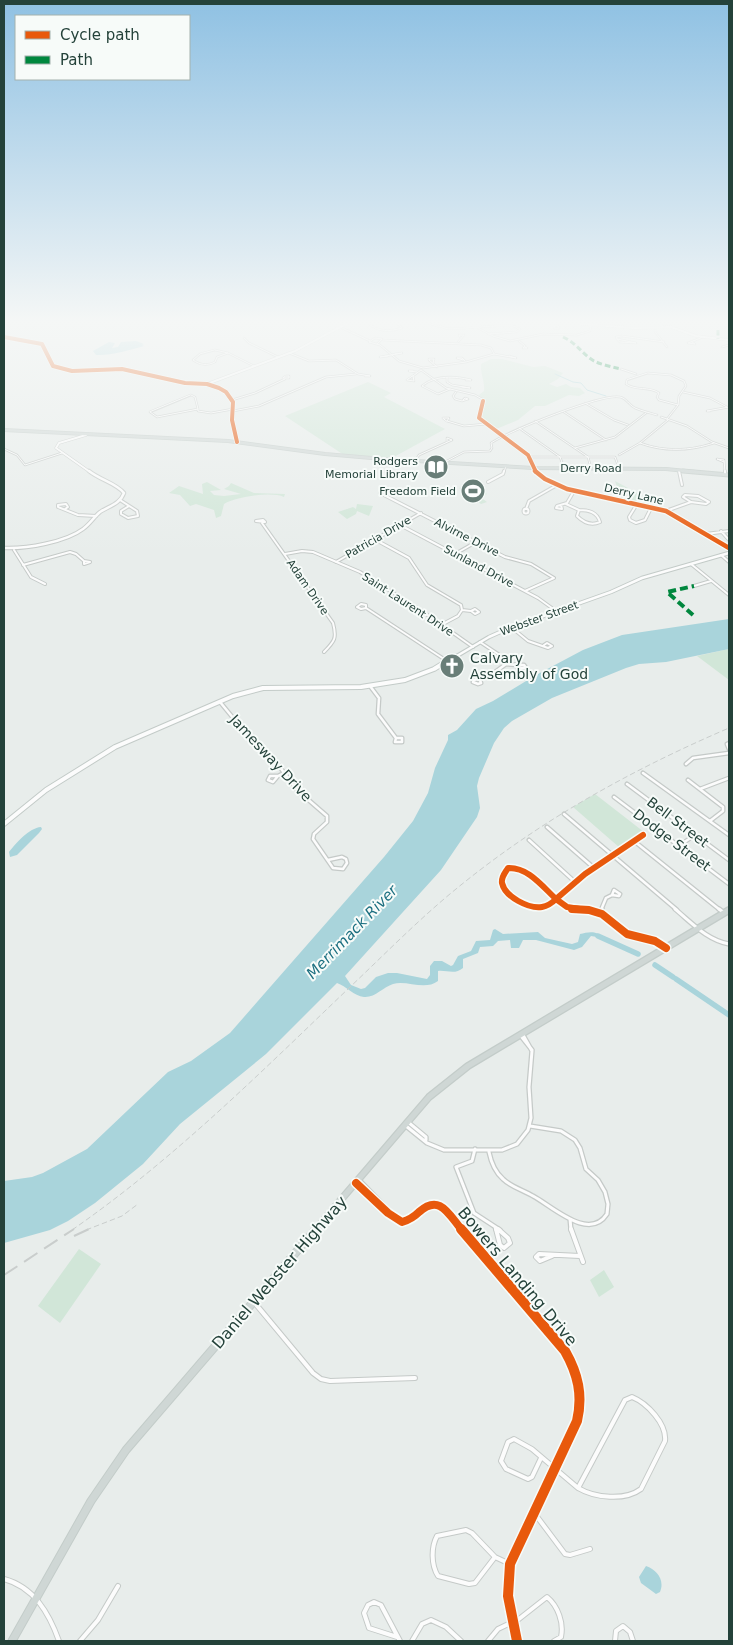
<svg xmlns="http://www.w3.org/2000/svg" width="733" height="1645" viewBox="0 0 733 1645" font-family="'DejaVu Sans',sans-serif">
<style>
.green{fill:#d1e6d8}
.water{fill:#a9d4db}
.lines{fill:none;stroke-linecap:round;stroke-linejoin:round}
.stream{stroke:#a9d4db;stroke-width:1}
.river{stroke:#a9d4db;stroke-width:5.5}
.minor-far4-casing{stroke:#c5cac8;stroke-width:2.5}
.minor-far3-casing{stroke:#c5cac8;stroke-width:4}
.minor-far2-casing{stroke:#c5cac8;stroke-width:5}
.minor-far1-casing{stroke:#c5cac8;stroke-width:5.5}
.minor-casing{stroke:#c5cac8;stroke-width:6}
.tertiary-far1-casing{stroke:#c5cac8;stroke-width:3}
.tertiary-casing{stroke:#c5cac8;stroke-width:4.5}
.secondary-far1-casing{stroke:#c3cbc8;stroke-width:4.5}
.secondary-casing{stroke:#c3cbc8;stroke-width:6}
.primary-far3-casing{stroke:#c3ccc9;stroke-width:4}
.primary-far2-casing{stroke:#c3ccc9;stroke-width:5}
.primary-far1-casing{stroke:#c3ccc9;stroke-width:8}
.primary-casing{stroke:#c3ccc9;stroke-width:9}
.minor-far4{stroke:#fcfcfc;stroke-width:1}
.minor-far3{stroke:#fcfcfc;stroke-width:2}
.minor-far2{stroke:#fcfcfc;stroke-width:2.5}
.minor-far1{stroke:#fcfcfc;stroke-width:3}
.minor{stroke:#fcfcfc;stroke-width:4}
.tertiary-far1{stroke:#fcfcfc;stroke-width:2}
.tertiary{stroke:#fcfcfc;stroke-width:2.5}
.secondary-far1{stroke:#fcfcfc;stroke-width:2.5}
.secondary{stroke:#fcfcfc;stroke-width:4}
.primary-far3{stroke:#cfd7d5;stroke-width:2.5}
.primary-far2{stroke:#cfd7d5;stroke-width:3}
.primary-far1{stroke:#cfd7d5;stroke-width:5.5}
.primary{stroke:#cfd7d5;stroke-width:7}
.rail-far1{stroke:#c9cdcc;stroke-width:1;stroke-dasharray:5.5 3;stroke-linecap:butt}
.rail{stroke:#c9cdcc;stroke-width:2;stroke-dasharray:16 8;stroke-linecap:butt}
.quiet-far1{stroke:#00873e;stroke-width:3;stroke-dasharray:5.5 3;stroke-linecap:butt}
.quiet{stroke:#00873e;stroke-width:4;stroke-dasharray:8 4;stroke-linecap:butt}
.cycleway-far4-casing{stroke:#f7fbf9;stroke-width:5.5}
.cycleway-far3-casing{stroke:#f7fbf9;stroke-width:7}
.cycleway-far2-casing{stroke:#f7fbf9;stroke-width:9}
.cycleway-far1-casing{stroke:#f7fbf9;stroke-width:11}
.cycleway-casing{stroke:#f7fbf9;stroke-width:13}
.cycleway-far4{stroke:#e8590c;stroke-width:4}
.cycleway-far3{stroke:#e8590c;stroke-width:4.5}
.cycleway-far2{stroke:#e8590c;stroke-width:6}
.cycleway-far1{stroke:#e8590c;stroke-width:8}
.cycleway{stroke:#e8590c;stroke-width:10}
.labels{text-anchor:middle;stroke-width:4;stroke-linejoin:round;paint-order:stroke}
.far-poi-label{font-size:11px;fill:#24423a;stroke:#f7fbf9;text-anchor:end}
.far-street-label{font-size:11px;fill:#24423a;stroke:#f7fbf9}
.poi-label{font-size:14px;fill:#24423a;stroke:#f7fbf9;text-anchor:start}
.street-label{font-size:14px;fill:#24423a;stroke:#f7fbf9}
.water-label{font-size:15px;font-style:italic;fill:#1c6f80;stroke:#f7fbf9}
.near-street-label{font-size:16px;fill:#24423a;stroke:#f7fbf9}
</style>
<rect width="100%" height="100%" fill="#e8edeb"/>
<!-- green -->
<path class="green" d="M491,359H502L533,367L545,366L563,373L558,379L549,384L557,387L566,384L571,387L580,388L585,393L579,396L569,395L545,406H535L518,420L494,430L480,417L484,401L479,395L484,391C485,381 480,373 481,364Z
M368,382L391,393L384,397L445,429L392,458L344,455L285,416Z
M615,481L656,503L648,506L621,499Z
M207,482L221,490L210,491L214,495L224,496L241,494L224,489L229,486L231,483L254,493L285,494L284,497C271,491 235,497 224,504L221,516L216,518L214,510L196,504L190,506L180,495L169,493L179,486L203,494L202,484Z
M472,483L487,494L480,497L487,502L481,504L459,488Z
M357,504L373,506L369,516L357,511L356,514L347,519L338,512L353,507L356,509Z
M729,649V680L697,656Z
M595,794L644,832L620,848L573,807Z
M79,1249L101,1264L60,1323L38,1306Z
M604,1270L614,1287L599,1297L590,1280Z"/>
<!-- water -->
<path class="water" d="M136,341L144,344L142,345L144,346C130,350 109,356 96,355L93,351L109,342L115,343L112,348L118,347L121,342Z
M729,619V649L666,662L639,664L626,668L552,698L512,721L504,728L494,743L479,778L477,786L480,808L477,817L441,870L345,976L351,985L361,989L365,988L376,977L388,973H397L427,979L430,975V966L434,961H442L451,966L453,965L458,956L471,951L476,941L490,940L493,930L495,929L503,934L538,932L545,938L572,944L578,942L580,934C588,932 597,930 603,938L591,936L582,947L574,950L536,940H523L519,948H511L510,940L498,941L493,946L480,947L478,953L463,959V968C455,975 447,970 438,971V981C425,991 407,980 393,984C383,987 375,998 364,997C354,996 346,986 337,983L266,1054L180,1124L143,1164L95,1203L68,1221L50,1230L4,1243V1181L32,1177L43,1173L87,1149L168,1072L191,1061L230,1033L384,857L413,821L428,793L435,768L448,740V735L457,730L476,709L493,701L536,675L583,650L622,635Z
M41,827L42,829L39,833L17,855L10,857L9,852C16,843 29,828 41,827Z
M646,1566C657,1570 665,1580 660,1592L656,1594L641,1583L639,1577Z"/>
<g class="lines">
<!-- stream -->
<path class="stream" d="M555,374L573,382L581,383L587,390L606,396"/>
<!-- river -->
<path class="river" d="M598,936L638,954
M655,965L673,977
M676,979L729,1015"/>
<defs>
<path id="minor-far4" d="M369,324C379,332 390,332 402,328L398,324
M430,324L449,329L511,325L520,329L516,332L488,334
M556,325L559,327V328H554Z
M340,327L370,341
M655,327V332L667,347
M478,328L493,336L510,341L543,334L577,335L590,331L591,325
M244,338L249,343L278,357
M617,339L636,343L620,342Z
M617,339L616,337L622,336L664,342
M383,340L481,345L491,348L494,354
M519,341L525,346L523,348H527L525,347
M458,342L464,335H459L460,337
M692,342L695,344L688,343L703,337
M377,344L382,339L375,338L369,342L380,345L399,361L423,368L466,362L494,354L516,358L509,356
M722,347L729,345
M215,350L228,353L217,357L215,362C207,366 200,365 193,360L200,354Z
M228,353L254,366
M289,353L309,361L336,360L358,374L370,376H365
M388,356L380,357L402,353L395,354
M463,360L457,358H462L465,361
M433,363L434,359H429V360L437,367
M621,369L636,374
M421,370L446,388L475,395L482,399V403
M413,371H409L417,372
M648,373L671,375L684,381L686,386L679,396L678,405L659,400L657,397L659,393C649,386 636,391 626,384L627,380Z
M286,376H289V378H283Z
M413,376L414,381L407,380Z
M413,376L421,370
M447,378V382L452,385L470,388L462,387
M450,389L438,394L422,386C435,375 455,376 471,380H466
M456,392L453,396L455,399L462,401L468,399L465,398L463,400
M683,392L710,398L727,407
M191,395L195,397L198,409L157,417L150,412Z
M232,400L255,393L285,379
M483,401L479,418L528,455L536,472
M585,403L614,420L628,425
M198,409V411L211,413L233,409
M233,411L259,406L326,377L356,374
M710,411H707L729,407
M564,412L606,440
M661,417L687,426L712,442L729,448
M443,418H449L447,421Z
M667,419L678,405
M447,421L464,426L486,424
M535,421L588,457L591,468
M519,428L560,457L564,468
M640,443C664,452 690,451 714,443
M575,448L615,437L646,413
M4,449L17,455L25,465L62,453
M619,455L640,443L668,420
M531,457H615L619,468
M415,461L419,455L452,440L447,438V441
M445,462L464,452L490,451L492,448L491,443C509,431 602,393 620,397C626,398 629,405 635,408C642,411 650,413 657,415
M724,462L717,459L724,460L725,472
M504,472L506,466"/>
<path id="minor-far3" d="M535,471L545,479L567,489L666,511L729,548
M679,471L682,485
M725,471V475
M488,482L503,474L504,471
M380,493L505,557L531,564L554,578L525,591
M685,495L698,496L709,502L706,504L691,502L683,497Z
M120,500L137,511L138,516L128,518L121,514V511L129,506
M566,504L579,510
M637,504L629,517L630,520L636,523L645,520L651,508
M561,505L562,509L556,508L557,506L567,503L574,491
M523.5 511a2.5 2.5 0 1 1 5 0a2.5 2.5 0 1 1-5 0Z
M65,509L68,507L66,504L58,505V507L78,515L96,516
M526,509L529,501L557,485
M579,510C589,510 597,512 600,522C591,526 584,523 577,516Z
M666,511L691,502
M263,520L265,522L256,521Z
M262,523L333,623C337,638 335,641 324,652
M400,525L538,598L556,611
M721,531L729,540
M706,534L729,531
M374,539L409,558L427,585L461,605L462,610L458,616L441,625
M14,550L31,577L45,584
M285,554L302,551L313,552L360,572L422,611L473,647
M455,554L476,542
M721,555L729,562
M84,561L90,562L84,564Z
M336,562L421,513
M691,564L729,595
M23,565L70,552L76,554L84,561
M694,586L711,581
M361,604L366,605V608L361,609L357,607Z
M366,608L447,661
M475,609L479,612L475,614L471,611Z
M462,610L471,611
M511,627L528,641L548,648L552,646L547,643L544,645
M480,642L501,656L505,663"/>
<path id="minor-far2" d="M506,664L518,665
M518,665H524L526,668H518Z
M480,680L481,683L478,684L473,682L474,680L491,675L506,664L504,661
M370,686L379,698L378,714L396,738
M220,702L243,730L276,762L297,790L327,816V822L314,834L313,839L333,868L343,869L347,863L346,859L342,857L328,860
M396,738H402V742H395Z
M729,743L727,744L729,749
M686,764L693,758L729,753
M643,773L729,835
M270,776H278L273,782L268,780Z
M278,776L284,773
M688,780L723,807V811L710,821
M627,784L729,860
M700,789L729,778
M614,797L729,884
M564,814L677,910
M547,827L594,868
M529,840L575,882
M634,841L720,910
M680,845L695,835
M515,867L530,874L556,898C553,902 549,906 543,907C530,909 505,896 502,882C501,876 505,872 508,868Z
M614,890L620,894L619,896L612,895Z
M556,898L567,907L588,910
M556,898L585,874L643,835
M601,910L606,898L612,895"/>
<path id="minor-far1" d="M574,909L599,913L626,933L654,940L665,947
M675,909C692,923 707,940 729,944
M719,909L723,912
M600,913L602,909
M521,1036L532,1050
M408,1122L426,1137V1140
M406,1126L427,1143L444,1150H502L517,1144L528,1130L531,1118L529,1087L532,1051L523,1035
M475,1149L472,1161L456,1167L474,1213L500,1230
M489,1152C491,1162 495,1172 503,1179C511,1187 523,1190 533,1196C552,1206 589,1242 607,1214L608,1204L605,1192L598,1180L586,1169L580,1148L575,1140L561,1131L530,1126
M359,1180L394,1216
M356,1183L388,1213L402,1222C409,1220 414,1217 419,1212C440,1193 449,1215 462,1230
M570,1219L571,1230
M495,1227L496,1230"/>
<path id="minor" d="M461,1229L565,1351C578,1374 583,1395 577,1421L510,1564L508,1596L517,1641
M496,1229L500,1245L504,1248L510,1243L508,1238L498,1229
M571,1229L583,1262
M552,1256L540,1261L536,1257L539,1254L580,1256
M254,1302L313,1373L321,1379L330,1381L415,1378
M632,1397C647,1403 667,1424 665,1441L641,1489C625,1501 595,1498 578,1488L625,1400Z
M541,1458L532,1477L528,1479L506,1469L501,1461L508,1442L514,1439L532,1449L578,1488
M535,1514L565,1554L570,1555L590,1549
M466,1530L472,1533L495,1557L475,1583L469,1584L438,1576C431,1565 431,1547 437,1536Z
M495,1557L510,1564
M4,1579C34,1587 49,1613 59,1641
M397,1637L369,1628L364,1613L368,1605L374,1602L381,1605L400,1641
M80,1641L98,1620L118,1586
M412,1641L422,1624L431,1620L446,1627L461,1641
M488,1641L498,1629L519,1619L547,1597C558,1606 564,1623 561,1637L554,1641
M615,1641L616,1631L623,1626L630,1632L633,1641"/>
<path id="tertiary-far1" d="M581,324L635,328L671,327L696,336L729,340
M4,337L42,344L53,366L72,371L122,369L185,383L207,384L219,388L226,392L233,402L232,420L237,442
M207,384L295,351L346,324
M86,435L59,443L56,448L90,472"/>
<path id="tertiary" d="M4,548C26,549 66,542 83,529C90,524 94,517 100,512C109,506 120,504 124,493C116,483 100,480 89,471"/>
<path id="secondary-far1" d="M445,663L489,637L507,629L611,592L642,578L729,553"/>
<path id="secondary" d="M4,824L46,790L115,747L233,696L263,688L361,687L405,680L434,669L447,661"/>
<path id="primary-far3" d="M4,430L228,441L325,454L383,459L533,468L666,469L696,472"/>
<path id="primary-far2" d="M683,471L729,475"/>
<path id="primary-far1" d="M315,1230L429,1097L468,1066L729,910"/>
<path id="primary" d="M12,1641L91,1501L126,1450L316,1229"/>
</defs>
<!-- minor-far4 casing -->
<use href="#minor-far4" class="minor-far4-casing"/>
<!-- minor-far3 casing -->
<use href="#minor-far3" class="minor-far3-casing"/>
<!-- minor-far2 casing -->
<use href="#minor-far2" class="minor-far2-casing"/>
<!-- minor-far1 casing -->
<use href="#minor-far1" class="minor-far1-casing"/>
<!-- minor casing -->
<use href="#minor" class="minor-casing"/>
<!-- tertiary-far1 casing -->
<use href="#tertiary-far1" class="tertiary-far1-casing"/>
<!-- tertiary casing -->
<use href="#tertiary" class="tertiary-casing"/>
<!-- secondary-far1 casing -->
<use href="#secondary-far1" class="secondary-far1-casing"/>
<!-- secondary casing -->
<use href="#secondary" class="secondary-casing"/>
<!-- primary-far3 casing -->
<use href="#primary-far3" class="primary-far3-casing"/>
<!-- primary-far2 casing -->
<use href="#primary-far2" class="primary-far2-casing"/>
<!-- primary-far1 casing -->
<use href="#primary-far1" class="primary-far1-casing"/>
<!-- primary casing -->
<use href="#primary" class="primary-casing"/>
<!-- minor-far4 -->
<use href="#minor-far4" class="minor-far4"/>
<!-- minor-far3 -->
<use href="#minor-far3" class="minor-far3"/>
<!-- minor-far2 -->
<use href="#minor-far2" class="minor-far2"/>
<!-- minor-far1 -->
<use href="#minor-far1" class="minor-far1"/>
<!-- minor -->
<use href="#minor" class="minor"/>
<!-- tertiary-far1 -->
<use href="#tertiary-far1" class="tertiary-far1"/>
<!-- tertiary -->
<use href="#tertiary" class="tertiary"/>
<!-- secondary-far1 -->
<use href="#secondary-far1" class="secondary-far1"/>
<!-- secondary -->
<use href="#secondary" class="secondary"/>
<!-- primary-far3 -->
<use href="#primary-far3" class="primary-far3"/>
<!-- primary-far2 -->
<use href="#primary-far2" class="primary-far2"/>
<!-- primary-far1 -->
<use href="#primary-far1" class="primary-far1"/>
<!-- primary -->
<use href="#primary" class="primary"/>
<!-- rail-far1 -->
<path class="rail-far1" d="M72,1230C173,1160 260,1073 349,988C384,955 418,920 456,889C539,821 631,770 729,728
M86,1230L122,1216L138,1204"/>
<!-- rail -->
<path class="rail" d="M74,1236L89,1229
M4,1275L74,1229"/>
<!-- quiet-far1 -->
<path class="quiet-far1" d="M718,330V339
M563,337C578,344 581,353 594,361C602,365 613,367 621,369"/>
<!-- quiet -->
<path class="quiet" d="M693,615L667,592L694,586"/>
<defs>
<path id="cycleway-far4" d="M4,337L42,344L53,366L72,371L122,369L185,383L207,384L219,388L226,392L233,402L232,420L237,442
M483,401L479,418L528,455L536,472"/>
<path id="cycleway-far3" d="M535,471L545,479L567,489L666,511L729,548"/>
<path id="cycleway-far2" d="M508,868C528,867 542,886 556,899C552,903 548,906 542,907C529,909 505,897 502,883C501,877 505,873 508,868Z
M556,899L567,907L586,910
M556,899L585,874L643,835"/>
<path id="cycleway-far1" d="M572,909L589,910L602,914L627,934L655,941L666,948
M356,1183L388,1213L402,1222C409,1220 414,1217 419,1212C440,1193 449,1215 462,1230"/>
<path id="cycleway" d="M461,1229L565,1351C578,1374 583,1395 577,1421L510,1564L508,1596L517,1641"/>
</defs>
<!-- cycleway-far4 casing -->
<use href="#cycleway-far4" class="cycleway-far4-casing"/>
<!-- cycleway-far3 casing -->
<use href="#cycleway-far3" class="cycleway-far3-casing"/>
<!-- cycleway-far2 casing -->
<use href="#cycleway-far2" class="cycleway-far2-casing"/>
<!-- cycleway-far1 casing -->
<use href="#cycleway-far1" class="cycleway-far1-casing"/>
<!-- cycleway casing -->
<use href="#cycleway" class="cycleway-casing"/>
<!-- cycleway-far4 -->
<use href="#cycleway-far4" class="cycleway-far4"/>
<!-- cycleway-far3 -->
<use href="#cycleway-far3" class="cycleway-far3"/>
<!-- cycleway-far2 -->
<use href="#cycleway-far2" class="cycleway-far2"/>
<!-- cycleway-far1 -->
<use href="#cycleway-far1" class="cycleway-far1"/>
<!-- cycleway -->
<use href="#cycleway" class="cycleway"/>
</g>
<!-- sky -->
<linearGradient id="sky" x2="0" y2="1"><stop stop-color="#8fc1e3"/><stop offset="0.58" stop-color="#f5f7f6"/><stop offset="1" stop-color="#f5f7f6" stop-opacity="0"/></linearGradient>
<rect width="733" height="554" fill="url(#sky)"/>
<!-- icons -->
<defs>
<symbol id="library-disc" viewBox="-11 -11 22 22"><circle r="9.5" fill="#697e78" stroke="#f7fbf9"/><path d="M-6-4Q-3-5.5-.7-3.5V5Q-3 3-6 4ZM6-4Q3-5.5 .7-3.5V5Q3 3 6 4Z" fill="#fff"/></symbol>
<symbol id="stadium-disc" viewBox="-11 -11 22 22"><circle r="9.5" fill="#697e78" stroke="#f7fbf9"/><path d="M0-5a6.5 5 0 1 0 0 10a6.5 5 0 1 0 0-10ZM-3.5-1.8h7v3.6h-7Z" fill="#fff"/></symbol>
<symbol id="church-disc" viewBox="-11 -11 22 22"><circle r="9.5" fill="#697e78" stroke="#f7fbf9"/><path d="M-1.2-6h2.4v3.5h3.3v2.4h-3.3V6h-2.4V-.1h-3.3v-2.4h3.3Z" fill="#fff"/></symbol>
</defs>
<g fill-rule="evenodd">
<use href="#library-disc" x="422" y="453" width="28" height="28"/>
<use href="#stadium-disc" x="459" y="477" width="28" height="28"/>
<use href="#church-disc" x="438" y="652" width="28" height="28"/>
</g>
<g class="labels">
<!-- far-poi labels -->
<g class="far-poi-label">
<text x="418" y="465">Rodgers<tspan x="418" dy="13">Memorial Library</tspan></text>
<text x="456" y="495">Freedom Field</text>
</g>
<!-- far-street labels -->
<g class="far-street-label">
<text x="591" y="472">Derry Road</text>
<text transform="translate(634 494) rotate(13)" y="4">Derry Lane</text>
<text transform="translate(378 537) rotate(-30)" y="4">Patricia Drive</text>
<text transform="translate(467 537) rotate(27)" y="4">Alvirne Drive</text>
<text transform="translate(479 566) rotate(28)" y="4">Sunland Drive</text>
<text transform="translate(308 587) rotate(55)" y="4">Adam Drive</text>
<text transform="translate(408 604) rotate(33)" y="4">Saint Laurent Drive</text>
<text transform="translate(539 618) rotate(-20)" y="4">Webster Street</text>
</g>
<!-- poi labels -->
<g class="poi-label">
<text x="470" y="663">Calvary<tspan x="470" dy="16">Assembly of God</tspan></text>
</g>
<!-- street labels -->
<g class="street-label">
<text transform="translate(271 758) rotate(47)" y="5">Jamesway Drive</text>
<text transform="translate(678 822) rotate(37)" y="5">Bell Street</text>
<text transform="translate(672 840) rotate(37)" y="5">Dodge Street</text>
</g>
<!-- water labels -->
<g class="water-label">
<text transform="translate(352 932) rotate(-46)" y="5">Merrimack River</text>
</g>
<!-- near-street labels -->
<g class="near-street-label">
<text transform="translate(279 1272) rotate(-49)" y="6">Daniel Webster Highway</text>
<text transform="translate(518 1276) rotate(50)" y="6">Bowers Landing Drive</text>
</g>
</g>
<!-- border -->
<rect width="733" height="1645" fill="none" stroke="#24423a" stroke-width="10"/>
<!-- legend -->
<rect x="15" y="15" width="175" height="65" fill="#f7fbf9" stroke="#a3b1ad"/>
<rect x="25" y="31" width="25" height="8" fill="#e8590c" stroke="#a3b1ad"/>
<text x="60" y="40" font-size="15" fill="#24423a">Cycle path</text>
<rect x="25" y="56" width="25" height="8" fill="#00873e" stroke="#a3b1ad"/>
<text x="60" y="65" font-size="15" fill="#24423a">Path</text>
</svg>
